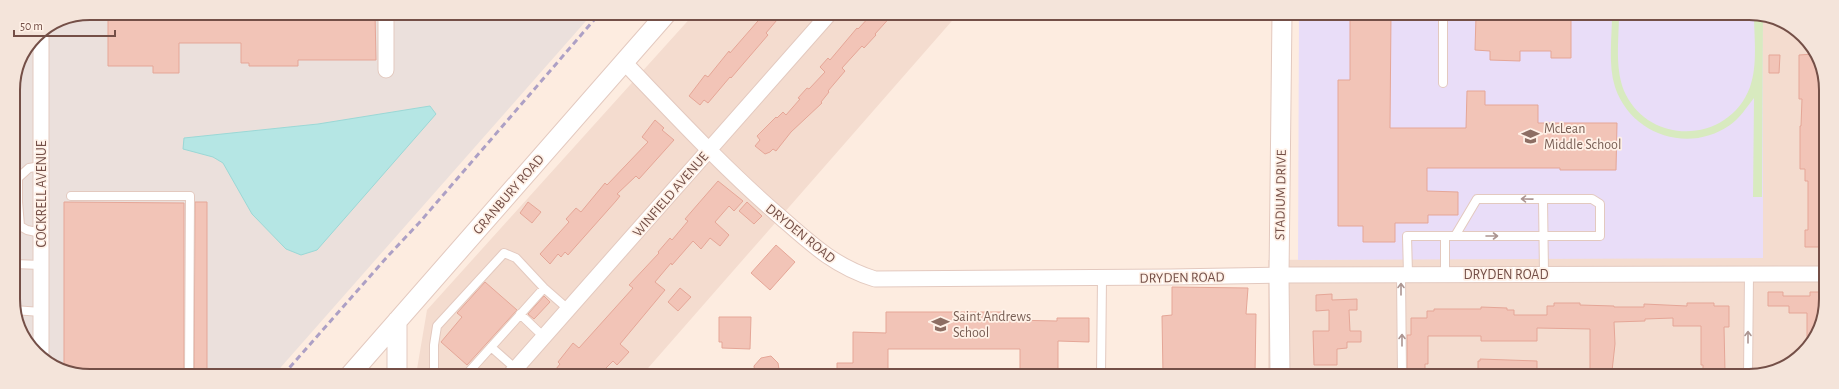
<svg xmlns="http://www.w3.org/2000/svg" width="1839" height="389" viewBox="0 0 1839 389" font-family="'Alegreya Sans',sans-serif">
<style>
.residential{fill:#f4dccf}
.industrial{fill:#ebe0dc}
.education{fill:#e9ddf8}
.green{fill:#d8eabf}
.water{fill:#b5e6e4;stroke:#9bd8d6}
.building{fill:#f2c4b7;stroke:#e5a697}
.lines{fill:none;stroke-linecap:round;stroke-linejoin:round}
.service-casing{stroke:#e3c9bf;stroke-width:10}
.minor-casing{stroke:#e3c9bf;stroke-width:17}
.tertiary-casing{stroke:#e3c9bf;stroke-width:21}
.service{stroke:#fff;stroke-width:8}
.minor{stroke:#fff;stroke-width:15}
.tertiary{stroke:#fff;stroke-width:19}
.rail{stroke:#ada0c5;stroke-width:3;stroke-dasharray:6 4;stroke-linecap:butt}
.oneway{stroke:#ac9591}
.labels{text-anchor:middle;stroke-width:3.5;stroke-linejoin:round;paint-order:stroke}
.education-label{font-size:14px;fill:#785e54;stroke:#fff1e7;text-anchor:start}
.street-label{font-size:14px;fill:#744f47;stroke:#fff1e7}
.rim{fill:none;stroke:#744f47;stroke-width:2}
</style>
<rect width="100%" height="100%" fill="#fdece0"/>
<!-- residential -->
<path class="residential" d="M694,14H958L642,375H416L427,310Z
M1763,14L1803,35L1824,75L1825,314L1800,357L1754,376L1268,375V260L1379,259Z"/>
<!-- industrial -->
<path class="industrial" d="M90,13H593L274,375H75L36,354L15,314L13,85L36,35L61,19Z"/>
<!-- education -->
<path class="education" d="M1299,14H1763V258L1298,260Z"/>
<!-- green -->
<path class="green" d="M1612,14H1619C1619,40 1614,71 1626,95C1653,147 1730,142 1750,87C1758,65 1754,37 1754,14H1763L1762,197H1753L1754,98C1746,108 1740,118 1730,125C1689,154 1631,135 1615,87C1608,65 1612,38 1612,14Z"/>
<!-- water -->
<path class="water" d="M430,106L436,114L317,250L301,255L286,249L252,214L223,163L213,157L183,149L184,138L318,124Z"/>
<!-- building -->
<path class="building" d="M108,13H375L376,60H298V66H249V63H241V43H179V73H153V66H108Z
M764,14H782L766,33L768,35L731,78L730,77L708,103L704,100L700,105L689,96L705,75L708,77L729,51L730,53Z
M872,14H893L875,34L876,35L864,48L862,46L842,68L845,71L828,91L829,92L821,102L822,103L791,132L776,151L773,149L770,152L765,154L755,146L760,140L757,136L776,117L777,118L783,112L786,115L800,99L798,98L807,88L809,89L825,72L820,67L828,58L830,60L857,28L858,29Z
M1350,14H1391L1390,128H1466L1467,91H1485V105H1538V123H1617L1616,170H1560V168H1427V191L1458,192V215H1428V223H1395V242H1363V226H1338V80H1350Z
M1476,16L1571,17V58H1551V51H1520V61L1490,60V51L1475,50Z
M1814,54L1824,75L1825,247H1805V230H1808V181H1805V169H1800V126H1801L1802,99H1799V55Z
M1769,55H1780L1779,73H1769Z
M655,120L664,128L662,130L674,140L639,179L636,176L617,194L620,196L616,201L568,255L565,252L561,257L558,254L550,264L540,254L569,222L566,219L576,208L581,212L605,183L607,185L648,142L642,137Z
M718,181L743,201L734,211L729,206L715,222L729,235L720,246L710,238L701,249L693,241L672,265L671,263L655,282L665,290L620,344L629,352L617,365L613,361L601,373L596,369L591,375H563L556,369L560,364L558,362L573,343L579,348L633,288L629,285L659,253L658,252L670,238L672,240L688,221L685,219Z
M64,202L184,203V375H75L64,369Z
M195,202H207V375H194Z
M528,202L541,212L532,223L520,213Z
M747,202L762,216L754,224L739,211Z
M776,245L795,262L770,290L751,273Z
M485,282L517,310L467,365L441,342L462,317L457,313Z
M1172,287L1248,288L1246,314H1256L1255,375H1163L1162,316L1172,315Z
M680,288L691,297L678,311L668,302Z
M1768,292H1783V296H1810V292H1825V314L1807,345V313H1789V306H1768Z
M1332,294V300L1357,299V310H1349L1350,331H1361V342H1347V348L1337,349V365H1314L1313,331H1329V310L1316,311V295Z
M544,296L550,302L534,319L528,314Z
M1554,303H1580V305L1614,306V307H1644V304L1687,306V303H1714V306H1729V327H1724L1725,372H1703V365H1701V326H1673V318L1645,319V321L1614,322L1615,344L1612,371H1590V329L1537,328V341H1481V336H1428V364H1425V372H1407V335H1411V318H1427V311H1434V309H1481V307L1507,308V310H1514V315H1547V306H1554Z
M886,312H1003V319H1012V320L1057,321V318H1089V342L1058,341V375H1020V349H888V375H837V363H853V332L886,333Z
M719,317H751L750,349L722,348V342H719Z
M771,356L778,363L780,375H755L754,366L761,358Z
M1480,359L1537,361V376H1478V361H1480Z"/>
<g class="lines">
<defs>
<path id="service" d="M1443,83V14
M41,166L29,168L18,178V202L20,226L27,230L41,233
M71,196H190L189,375
M1543,199H1592L1600,204V236H1455L1477,199H1543L1544,274
M1445,236V274
M14,264L41,265
M1401,274L1402,376
M1408,274L1407,236H1455
M14,310L41,312
M520,314L544,337
M491,347L516,369
M434,375V345L437,326L504,253L516,258L544,288L568,309
M466,375L544,288
M1101,375L1102,278
M1748,376L1749,274"/>
<path id="minor" d="M624,62C674,114 723,167 777,214C809,242 833,266 875,279L1171,277L1279,275L1825,274
M386,70V13
M41,356V32
M510,375L829,14"/>
<path id="tertiary" d="M350,375L667,13
M397,375V321
M1280,375L1279,275L1282,14"/>
</defs>
<!-- service casing -->
<use href="#service" class="service-casing"/>
<!-- minor casing -->
<use href="#minor" class="minor-casing"/>
<!-- tertiary casing -->
<use href="#tertiary" class="tertiary-casing"/>
<!-- service -->
<use href="#service" class="service"/>
<!-- minor -->
<use href="#minor" class="minor"/>
<!-- tertiary -->
<use href="#tertiary" class="tertiary"/>
<!-- rail -->
<path class="rail" d="M283,375L387,257L419,223L600,13"/>
</g>
<!-- one-way arrows -->
<defs><path id="oneway-shaft" d="M-6 0H5M1.5-3L5.5 0L1.5 3" fill="none" stroke-width="1.6" stroke-linecap="round" stroke-linejoin="round"/></defs>
<g class="oneway">
<use href="#oneway-shaft" transform="translate(1527 199) rotate(-179)"/>
<use href="#oneway-shaft" transform="translate(1492 236)"/>
<use href="#oneway-shaft" transform="translate(1401 289) rotate(-90)"/>
<use href="#oneway-shaft" transform="translate(1748 337) rotate(-90)"/>
<use href="#oneway-shaft" transform="translate(1402 340) rotate(-90)"/>
</g>
<!-- icons -->
<defs>
<symbol id="school-bare" viewBox="-9 -9 18 18"><path d="M0-5L7-2L0 1L-7-2ZM-4 1L0 2.5L4 1V4Q0 6-4 4Z" fill="#8d6e63" stroke="#fff1e7" stroke-width="2.5" paint-order="stroke"/></symbol>
</defs>
<g fill-rule="evenodd">
<use href="#school-bare" x="1518" y="124" width="25" height="25"/>
<use href="#school-bare" x="928" y="312" width="25" height="25"/>
</g>
<g class="labels">
<!-- education labels -->
<g class="education-label">
<text x="1544" y="133">McLean<tspan x="1544" dy="16">Middle School</tspan></text>
<text x="953" y="321">Saint Andrews<tspan x="953" dy="16">School</tspan></text>
</g>
<!-- street labels -->
<g class="street-label">
<text transform="translate(41 194) rotate(-90)" y="5">COCKRELL AVENUE</text>
<text transform="translate(508 194) rotate(-49)" y="5">GRANBURY ROAD</text>
<text transform="translate(670 194) rotate(-49)" y="5">WINFIELD AVENUE</text>
<text transform="translate(1280 195) rotate(-89)" y="5">STADIUM DRIVE</text>
<text transform="translate(801 233) rotate(39)" y="5">DRYDEN ROAD</text>
<text x="1506" y="279">DRYDEN ROAD</text>
<text transform="translate(1182 277) rotate(-1)" y="5">DRYDEN ROAD</text>
</g>
</g>
<!-- crop -->
<path d="M0 0H1839V389H0ZM90 20H1749A70 70 0 0 1 1819 90V299A70 70 0 0 1 1749 369H90A70 70 0 0 1 20 299V90A70 70 0 0 1 90 20Z" fill="#f4e4da" fill-rule="evenodd"/>
<path class="rim" d="M90 20H1749A70 70 0 0 1 1819 90V299A70 70 0 0 1 1749 369H90A70 70 0 0 1 20 299V90A70 70 0 0 1 90 20Z"/>
<!-- scale -->
<path d="M14 30v6h101v-6" fill="none" stroke="#744f47" stroke-width="2"/>
<text x="20" y="30" font-size="12" fill="#744f47" stroke="#fff1e7" stroke-width="3" paint-order="stroke">50 m</text>
</svg>
